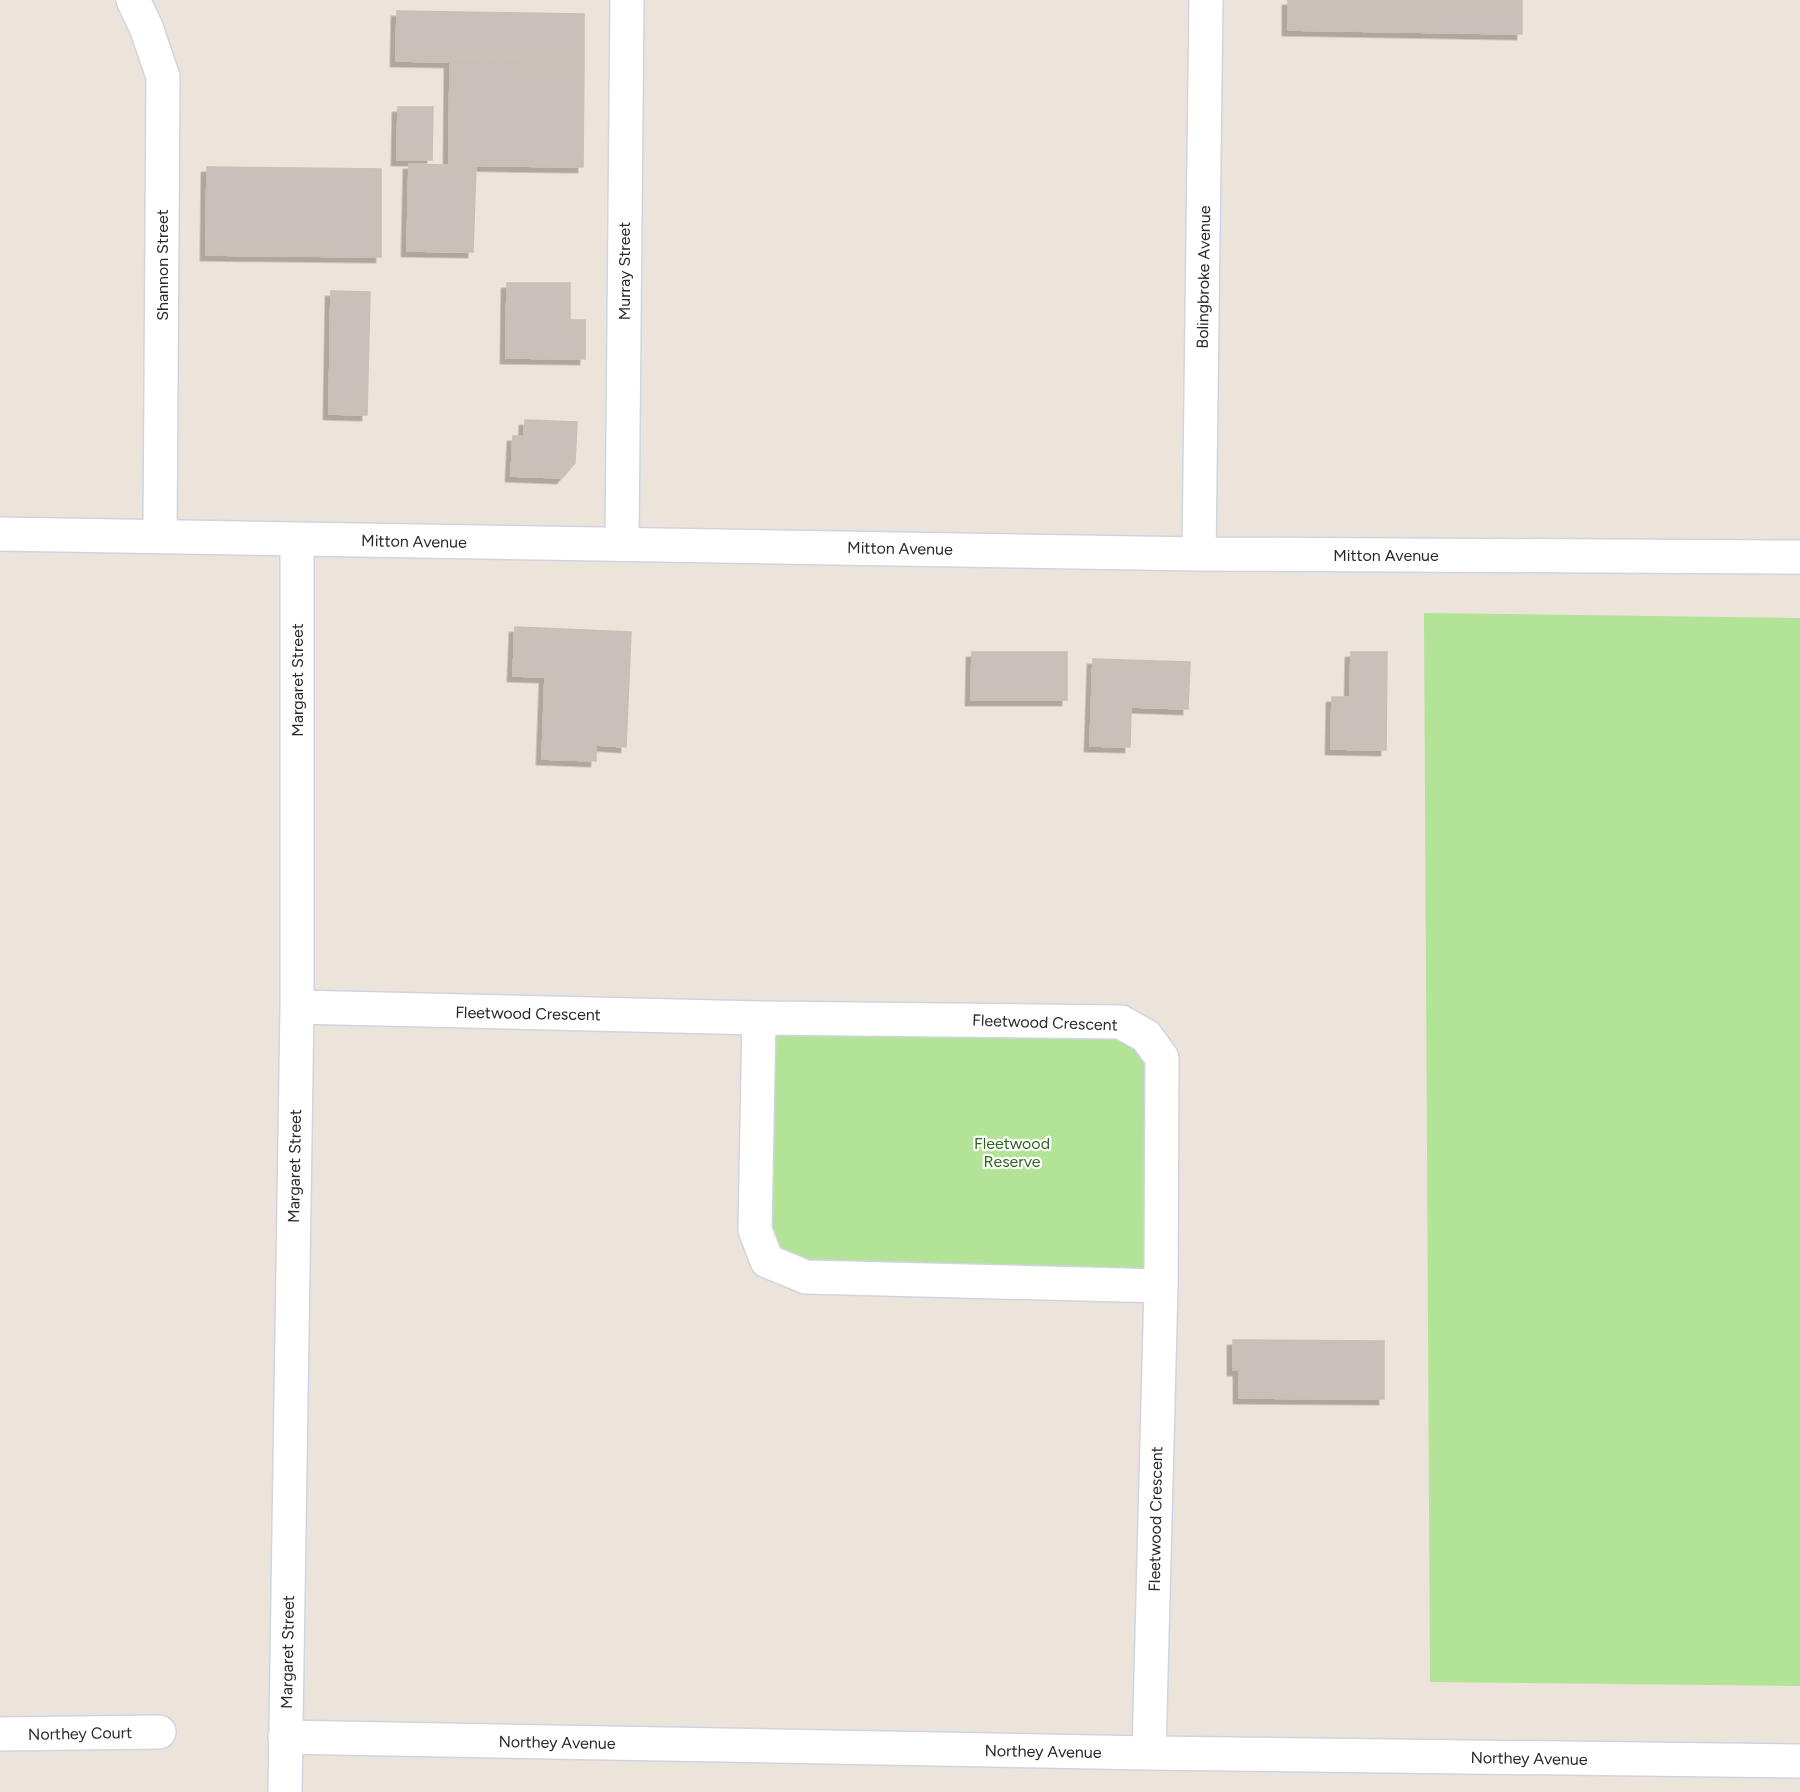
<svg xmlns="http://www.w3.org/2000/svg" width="1800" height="1792" viewBox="0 0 1800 1792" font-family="Figtree,sans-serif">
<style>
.green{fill:#b2e396}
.building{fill:#c7c1ba;stroke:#c7c0b4;stroke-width:1.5;filter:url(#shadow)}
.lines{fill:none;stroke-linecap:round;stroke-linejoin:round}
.minor-casing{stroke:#d0d4e2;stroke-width:36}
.minor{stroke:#fff;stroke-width:33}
.labels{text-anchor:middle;stroke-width:4.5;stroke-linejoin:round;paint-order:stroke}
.street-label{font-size:16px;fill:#292929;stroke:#fff}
.park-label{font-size:16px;fill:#2b6719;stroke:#fff}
</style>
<defs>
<filter id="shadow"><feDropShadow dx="-5.5" dy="5.5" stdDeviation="0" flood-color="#0004"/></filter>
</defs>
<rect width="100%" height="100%" fill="#ece4da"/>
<!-- green -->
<path class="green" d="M1424,613L1800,618V1686L1430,1682Z
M771,1029L1115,1034L1138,1045L1147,1063L1149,1277L809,1265L775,1255L768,1230Z"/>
<!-- building -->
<path class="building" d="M1288,0H1522V34L1288,30Z
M397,11L584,14V64L396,61Z
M450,63L584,64L583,167L449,165Z
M398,107H433L432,160H397Z
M409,164L476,166L473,252L407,251Z
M207,167L381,169V257L206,255Z
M507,283H570V320H585V359L506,358Z
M331,291L370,292L367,415L329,414Z
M525,420L577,422L575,463L562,478L511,476L513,436H524Z
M515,627L631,632L626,747L596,745V761L542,759L545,677L513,676Z
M972,652H1067V700H971Z
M1351,652H1387L1386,750L1331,749L1332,697H1350Z
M1093,659L1190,662L1188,709L1131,707L1130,747L1090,746Z
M1233,1340L1384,1341V1399L1239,1398V1370H1233Z"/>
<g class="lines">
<defs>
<path id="minor" d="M133,0L146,27L163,77L160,536
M0,534L1199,554L1800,557
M622,543L627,0
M1199,554L1206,0
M297,1007L759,1018L1121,1022L1146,1036L1162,1058L1161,1286L1149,1753
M759,1018L755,1230L767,1261L806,1277L1161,1286
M0,1734L159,1732
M285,1737L1149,1753L1800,1761
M285,1792L297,1007V540"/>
</defs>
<!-- minor casing -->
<use href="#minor" class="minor-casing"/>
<!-- minor -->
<use href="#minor" class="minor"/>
</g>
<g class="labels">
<!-- street labels -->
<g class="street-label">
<text transform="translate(162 265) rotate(-90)" y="6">Shannon Street</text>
<text transform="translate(624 271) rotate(-90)" y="6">Murray Street</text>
<text transform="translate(1203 277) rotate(-89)" y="6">Bolingbroke Avenue</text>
<text transform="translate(414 541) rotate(1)" y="6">Mitton Avenue</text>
<text transform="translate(900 548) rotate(1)" y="6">Mitton Avenue</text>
<text x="1386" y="561">Mitton Avenue</text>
<text transform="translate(297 680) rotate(-90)" y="6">Margaret Street</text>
<text transform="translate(528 1013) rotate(1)" y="6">Fleetwood Crescent</text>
<text transform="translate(1045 1022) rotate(2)" y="6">Fleetwood Crescent</text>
<text transform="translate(294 1166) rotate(-89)" y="6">Margaret Street</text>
<text transform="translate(1155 1519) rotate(-89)" y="6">Fleetwood Crescent</text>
<text transform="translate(287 1652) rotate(-89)" y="6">Margaret Street</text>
<text transform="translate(80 1733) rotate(-1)" y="6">Northey Court</text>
<text transform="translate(557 1742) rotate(1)" y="6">Northey Avenue</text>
<text transform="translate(1043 1751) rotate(1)" y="6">Northey Avenue</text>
<text transform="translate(1529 1758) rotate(1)" y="6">Northey Avenue</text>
</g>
<!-- park labels -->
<g class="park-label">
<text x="1012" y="1149">Fleetwood<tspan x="1012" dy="18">Reserve</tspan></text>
</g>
</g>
</svg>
